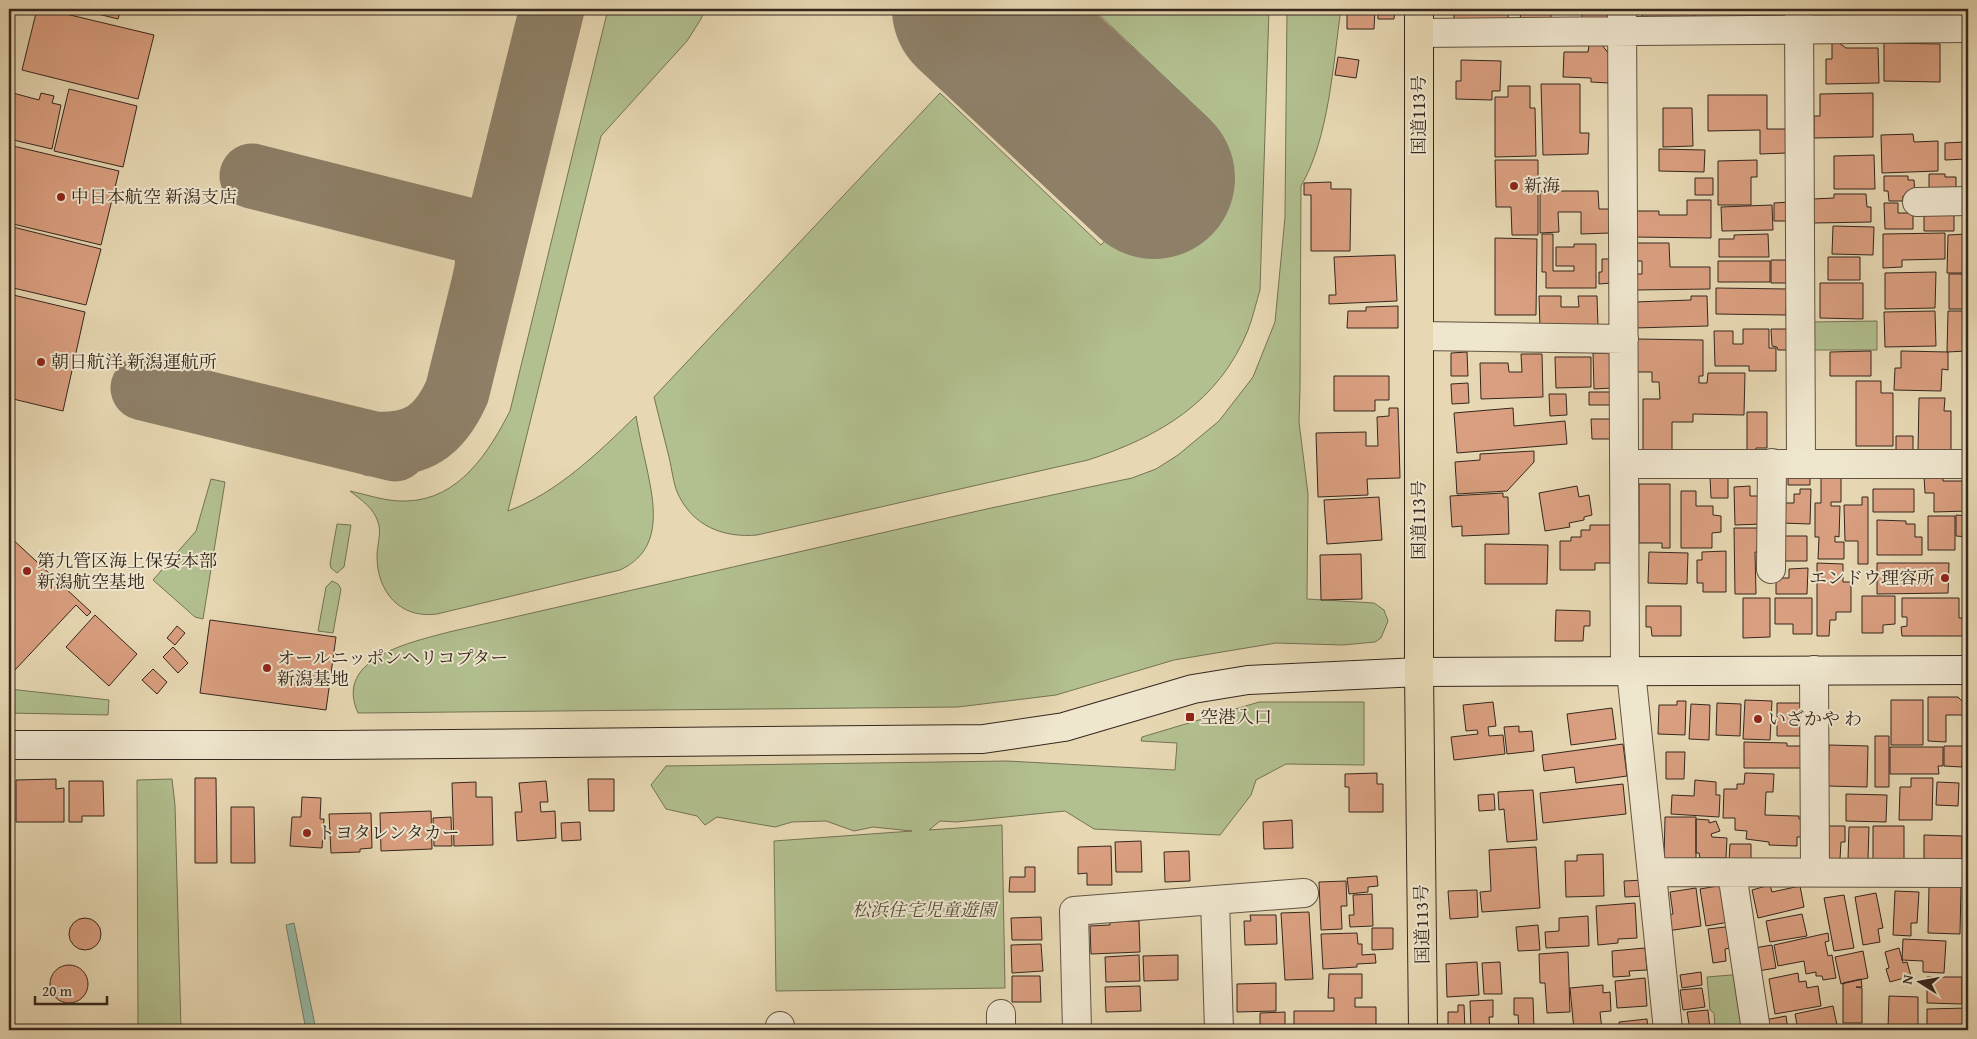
<svg xmlns="http://www.w3.org/2000/svg" width="1977" height="1039" viewBox="0 0 1977 1039" font-family="'Gentium Book Plus','Noto Serif JP',serif">
<style>
.green{fill:#b2bf8f;stroke:#747356}
.water{fill:#98bba7;stroke:#708070}
.lines{fill:none;stroke-linecap:round;stroke-linejoin:round}
.taxiway{stroke:#8e8068;stroke-width:65}
.runway{stroke:#8e8068;stroke-width:162}
.building{fill:#da9f80;stroke:#35271d}
.street-casing{stroke:#625342;stroke-width:30}
.secondary-casing{stroke:#35271d;stroke-width:30}
.highway-casing{stroke:#35271d;stroke-width:30}
.street{stroke:#efe6ce;stroke-width:28}
.secondary{stroke:#efe6ce;stroke-width:28}
.highway{stroke:#e7d8b3;stroke-width:28}
.poi-dot{fill:#8f2418;stroke:#efe6ce;stroke-width:2}
.labels{text-anchor:middle;stroke-width:4;stroke-linejoin:round;paint-order:stroke}
.street-label{font-size:18px;fill:#35271d;stroke:#efe6ce}
.poi-label{font-size:18px;fill:#35271d;stroke:#efe6ce;text-anchor:start}
.park-label{font-size:18px;font-style:italic;fill:#544d3a;stroke:#efe6ce}
</style>
<rect width="100%" height="100%" fill="#e7d8b3"/>
<filter id="stains"><feTurbulence type="fractalNoise" baseFrequency=".004" numOctaves="4"/><feColorMatrix values="0 0 0 0 .2 0 0 0 0 .09 0 0 0 0 .02 0 0 0 .5 -.17"/></filter>
<radialGradient id="worn" r=".72"><stop offset=".6" stop-color="#630" stop-opacity="0"/><stop offset="1" stop-color="#630" stop-opacity=".3"/></radialGradient>
<!-- green -->
<path class="green" d="M608,9H705L701,19L687,41L601,136L508,511C557,493 598,453 636,416C639,434 643,451 647,469C655,507 663,550 620,570L437,614C400,619 377,592 377,556C377,545 382,532 378,522C374,508 360,499 350,491C368,495 388,502 406,501C459,500 489,452 510,411Z
M1093,9H1269L1260,290C1256,303 1253,317 1248,330C1219,402 1159,437 1088,460L757,535C723,538 693,526 678,494C673,483 672,469 669,457C664,437 659,417 654,397L940,93L1101,245L1212,122Z
M1287,9H1341C1333,64 1329,138 1301,186L1300,388L1299,422L1308,494L1307,599L1374,603L1384,610L1388,621L1381,638L1375,642L1343,645L1276,643L1174,660L1056,695L958,707L358,713C333,658 412,642 449,632L982,510L1132,478L1156,469L1178,455L1219,421L1253,377L1275,322L1285,217Z
M1877,321V350H1812V322Z
M211,479L225,482L203,619L195,617L153,580L196,531Z
M337,524L351,525L344,567L337,573L331,568L330,564Z
M332,581L338,584L341,589L333,633L318,631L326,587Z
M9,689L109,700L108,715L9,713Z
M1259,702H1364V765L1286,764L1256,780L1251,795L1220,835L1094,829L1065,811L956,822L940,821L929,830L1002,825L1005,988L776,991L774,841L912,831L873,827L854,831L826,821L792,822L775,827L717,817L705,825L697,816L666,809L651,785L666,766L1007,761L1175,770L1177,743L1141,741L1142,737Z
M172,779L175,805L181,1030H138L137,780Z
M1743,974L1752,1030H1715L1714,1013L1710,1010L1707,977Z"/>
<!-- water -->
<path class="water" d="M294,923L316,1030H306L286,925Z"/>
<g class="lines">
<!-- taxiway -->
<path class="taxiway" d="M252,176L471,231C488,243 490,260 485,278
M143,388L395,449
M373,444C417,446 439,432 457,392L552,9"/>
<!-- runway -->
<path class="runway" d="M973,9L1154,178"/>
</g>
<!-- building -->
<path class="building" d="M37,9H45L154,35L138,99L22,70Z
M78,9H121L118,19Z
M1347,9H1375L1374,29H1347Z
M1378,9H1395L1394,19H1378Z
M1454,9H1508V20L1454,21Z
M1521,9H1551V21H1520Z
M1582,9H1608V19H1582Z
M1642,9H1695V18L1642,19Z
M1751,9H1784V17H1751Z
M1819,9H1869V22L1859,15H1848V21L1812,20L1811,12H1819Z
M1881,9H1901V23L1881,22Z
M1918,9H1956V20H1918Z
M1832,43H1839L1846,48H1878L1879,83L1826,84V59H1832Z
M1884,43L1940,44V82L1884,81Z
M1589,45H1602L1609,54V83L1591,82V78L1563,77L1564,52H1588Z
M1338,57L1359,60L1356,78L1335,75Z
M1461,60L1501,61L1500,91H1492V100L1456,99V81H1461Z
M1541,84H1580V133H1589L1588,154L1543,155Z
M1508,86H1530V108H1535L1536,156L1495,157V97H1508Z
M69,89L137,106L123,167L54,151Z
M9,92L39,100L41,93L54,96L52,103L61,105L52,149L9,139Z
M1873,93V137L1814,138V116H1820V94Z
M1708,95H1767V129H1787V153L1760,154V130L1708,131Z
M1663,108H1692L1693,146L1663,147Z
M1913,134L1914,142L1938,141V171L1882,173L1881,135Z
M1965,142L1966,159L1945,160V143Z
M9,145L119,171L101,245L9,223Z
M1659,149L1705,150L1704,172L1659,171Z
M1874,155L1875,189H1834V156Z
M1495,160H1538V235H1512L1511,207H1496Z
M1757,160V177H1751V205H1718V161Z
M1929,174H1945V177H1956V196H1929Z
M1884,176H1908V180H1914L1915,195L1903,196V201H1889L1888,191H1884Z
M1695,178H1713V195H1695Z
M1331,182V189H1351L1350,251H1311V195H1304V183Z
M1540,191H1598L1599,209H1610V233L1581,234V212H1558L1559,232L1540,233Z
M1834,194H1866L1867,207H1871V222L1814,223L1813,199L1834,198Z
M1687,200H1711V238L1634,237V211H1659V215H1687Z
M1790,202L1791,221H1774V203Z
M1884,203H1898V213H1913V229H1885Z
M1772,205L1773,230L1722,231L1721,207Z
M1924,209H1954V231H1924Z
M9,226L101,249L86,305L9,287Z
M1833,226L1874,227L1873,255L1832,254Z
M1945,233V259L1902,260V267L1883,268V234Z
M1542,234H1553V271H1574V266H1556V247H1574V244H1596V288H1546V272H1542Z
M1768,234L1769,257H1719V239H1734V235Z
M1967,234V273H1947L1948,235Z
M1495,238L1537,239L1536,315H1495Z
M1628,243H1669L1670,267H1710V289L1636,290V274H1642V261H1628Z
M1395,255L1397,301L1329,304V295H1336L1334,257Z
M1828,257H1860V280H1828Z
M1602,259H1611V283L1599,284V272H1602Z
M1771,260H1789V283H1771Z
M1718,261H1770V282H1718Z
M1936,272L1935,308L1885,309V273Z
M1949,274H1966L1965,309H1949Z
M1820,283H1863V319L1820,318Z
M1716,288L1787,289L1786,315L1716,314Z
M9,294L85,312L63,411L9,398V325L12,312L9,311Z
M1539,296H1561V307H1579L1578,296H1597L1598,326L1540,328Z
M1691,296H1707L1708,326L1634,328V302L1691,300Z
M1398,306V328H1347L1348,311H1366V307Z
M1935,311L1936,346L1885,347L1884,312Z
M1948,311H1967V351L1947,352Z
M1743,329H1769V348H1776V371H1749V366H1715L1714,331H1733V344H1743Z
M1771,329H1790L1791,350H1778L1777,347L1772,346Z
M1636,339L1703,340V376H1699V383H1707L1708,373H1745L1744,415L1693,414V422H1672V451H1643V399H1660L1659,382H1652V372H1636Z
M1871,351V376H1830V352Z
M1901,351L1948,352V370L1942,369L1941,391L1894,390L1895,368H1901Z
M1467,352L1468,376H1451V353Z
M1593,353H1611L1612,388L1594,389Z
M1521,354H1542L1543,397L1481,399L1480,363H1508L1509,372H1522Z
M1555,357H1591V387L1556,388Z
M1334,376H1389V400H1375V411H1334Z
M1856,381H1881V393H1893V446H1856Z
M1468,383L1469,403L1452,404L1451,384Z
M1589,392H1612V405H1589Z
M1549,394H1566L1567,415L1550,416Z
M1919,398H1945L1944,411H1951V452H1918Z
M1389,408H1398L1400,478L1367,479L1368,495L1318,497L1316,433L1366,432V446H1378L1377,417L1389,416Z
M1513,408L1514,426L1565,421L1567,444L1457,453L1454,413Z
M1747,412H1767V448H1756V456H1747Z
M1591,419H1613L1614,439H1592Z
M1896,436H1913V453L1896,452Z
M1534,451V462L1507,491L1457,494L1455,462L1480,460V454Z
M1788,475H1810V485H1788Z
M1924,476H1943V481H1967L1968,511L1934,512V493H1925Z
M1710,477H1728V498H1711Z
M1821,478H1841V502H1831V506H1840L1839,537L1835,536V542H1844V559H1818L1819,537H1815V503H1821Z
M1639,484H1670V548H1662V543H1639Z
M1577,486L1579,497L1589,495L1592,515L1584,517V520L1569,523L1570,527L1545,531L1539,493Z
M1750,486V496H1761L1762,524L1735,525L1734,487Z
M1800,489H1811L1810,524L1781,523V503H1794V494H1800Z
M1873,489H1914V512H1873Z
M1681,491H1696V506H1713V515L1721,516V532L1712,533V548H1681Z
M1503,493V497H1508L1509,534L1462,536V526L1452,527L1450,496Z
M1379,497L1382,540L1327,544L1324,500Z
M1862,497H1868V564H1858V541H1845L1844,505H1862Z
M1956,515L1968,516V537L1956,536Z
M1928,516H1955V550H1928Z
M1877,520L1906,521V524H1915V537H1922V555H1877Z
M1590,525H1610V563H1595V570H1560V541H1571V537H1581V530H1590Z
M1734,528H1765V552H1755L1756,594H1735Z
M9,536L91,612L87,616L76,605L14,671L9,666Z
M1777,536H1807V561H1778Z
M1485,544L1548,545L1547,584H1485Z
M1726,551V592H1703V583H1697V560H1702V552Z
M1649,552L1688,553L1687,584L1648,583Z
M1361,554L1362,599L1321,600L1320,555Z
M1817,563L1843,564V582H1851V612H1836V620H1830L1829,636H1817Z
M1877,563H1949L1948,593L1877,594Z
M1808,568L1807,594H1776V578H1789V569Z
M1862,596H1895V624L1883,625V633H1862Z
M1743,598H1770V637L1743,638Z
M1775,598H1812V634H1793V624H1775Z
M1902,598H1959V618H1963V636H1902L1901,627L1907,626V617H1902Z
M1646,606H1681V636H1652L1651,627H1646Z
M1556,610L1590,611V626H1584L1583,641H1555Z
M95,615L137,654L109,686L66,647Z
M210,620L336,637L326,710L200,693Z
M177,626L185,633L175,645L167,638Z
M173,647L188,663L178,673L163,657Z
M153,669L167,682L157,694L142,680Z
M1928,697H1958L1967,706V715H1946V742L1928,741Z
M1745,700L1772,701L1770,740L1743,739Z
M1891,700H1923V745H1891Z
M1677,701H1686L1685,735L1658,734L1659,705H1677Z
M1493,702L1496,726L1488,727L1489,736L1503,735L1505,754L1454,760L1451,737L1478,734L1477,730L1466,731L1463,705Z
M1717,703L1741,704L1740,736L1716,735Z
M1777,703H1800V736H1777Z
M1691,704L1710,705L1709,740L1689,739Z
M1612,708L1616,739L1571,745L1567,714Z
M1519,726V732L1532,731L1534,751L1507,754L1504,727Z
M1875,736H1889V787H1875Z
M1744,742L1787,743V746H1807V768H1744Z
M1623,744L1627,776L1576,783L1574,767L1544,771L1542,755Z
M1829,745L1868,746L1867,787L1828,786Z
M1944,746H1963L1962,767L1944,766Z
M1890,747H1943V766H1938L1939,774H1890Z
M1666,752H1685L1684,779H1666Z
M1377,773V784H1383V812H1349V787H1345V774Z
M1745,773L1774,774L1773,792H1766L1765,815L1799,816V819H1807L1806,837H1797V846L1769,845V842L1746,839L1747,831L1735,830V818H1723L1724,789H1737V784H1744Z
M195,778H216L217,863H195Z
M1911,778H1933L1932,820H1899L1900,787H1911Z
M56,779V789L64,788V822H16V780Z
M588,779H614V811H589Z
M1695,780L1716,782V795H1720L1719,817L1671,814L1672,795L1694,796Z
M69,781H103L104,816H82V822H69Z
M546,781L548,802H540L541,812L555,811L556,838L517,841L515,812H522L519,783Z
M476,782V797H492L493,845L454,846L452,783Z
M1937,782L1959,783L1958,806L1936,805Z
M1623,784L1626,814L1543,823L1540,793Z
M1533,790L1537,840L1507,842L1504,809L1499,810L1498,792Z
M1494,794L1495,810L1479,811L1478,795Z
M1846,794L1887,795L1886,822L1846,821Z
M302,797L321,798L320,819H324L322,848L290,846L292,817H301Z
M231,807H254L255,863H231Z
M431,811L432,849L381,851L380,813Z
M371,813L372,848L360,849V852L331,853L329,814Z
M451,817L452,846H434L433,818Z
M1665,817H1696V860H1664Z
M1696,819L1709,820V823L1716,821L1720,831L1711,834L1712,837L1727,838L1726,858H1700L1699,853H1696Z
M1292,820L1293,848L1264,849L1263,822Z
M580,822L581,840L562,841L561,823Z
M1819,826H1845V842H1841L1840,859L1818,858Z
M1873,826H1904V862L1873,861Z
M1849,827H1869L1868,859H1848Z
M1924,835L1962,836V863L1924,862Z
M1141,841L1142,872H1116L1115,842Z
M1730,844H1751V862H1729Z
M1111,846L1112,885H1087V873L1078,874V847Z
M1536,847L1540,908L1482,912L1480,892L1491,891L1489,850Z
M1189,851L1190,881L1165,882L1164,852Z
M1603,854L1604,896L1566,897L1565,861H1577V855Z
M1025,867H1035V892H1009L1010,877H1025Z
M1377,876L1378,886L1368,887V892L1349,894L1347,878Z
M1645,880V896L1625,897L1624,881Z
M1346,881L1347,906H1341L1342,929L1321,930L1319,882Z
M1729,884L1735,921L1706,926L1700,889Z
M1770,885L1772,892L1800,886L1804,907L1758,918L1752,890Z
M1929,886L1961,887L1960,934L1928,933Z
M1696,888L1701,926L1667,931L1665,916L1673,914L1670,892Z
M1477,890L1478,917L1450,919L1448,891Z
M1895,891L1919,892L1917,923H1911V936L1893,935Z
M1876,893L1883,928L1878,929L1880,942L1863,945L1855,897Z
M1372,894L1373,926L1350,927L1349,915H1354L1353,895Z
M1844,895L1854,948L1834,951L1824,898Z
M1635,903L1637,938L1618,939V943L1598,945L1596,906Z
M1309,912L1313,979L1285,980L1281,913Z
M1802,914L1807,936L1770,942L1766,921Z
M1250,915H1276L1277,944L1245,945L1244,921H1251Z
M1588,916L1589,946L1546,948L1545,932L1559,931V918Z
M1041,917L1042,940H1012L1011,918Z
M69 934a16 16 0 1 1 32 0a16 16 0 1 1-32 0Z
M1139,921L1140,952L1091,954L1090,926L1110,925V922Z
M1538,925L1540,950L1518,951L1516,927Z
M1734,926L1737,947L1725,949L1726,961L1713,963L1708,929Z
M1372,928H1393V949L1372,950Z
M1357,933L1358,944H1362V955L1375,954L1376,963L1357,964V967L1323,969L1321,934Z
M1828,933L1829,941L1825,942L1828,956L1832,955L1836,978L1823,980L1822,976H1816V972L1806,974L1804,961L1778,966L1774,945Z
M1903,939L1946,941L1944,973L1923,972V961L1902,960Z
M1041,944L1043,971L1012,973L1011,945Z
M1772,945L1776,968L1758,971L1754,948Z
M1645,948L1647,970L1629,971L1630,976L1613,977L1612,951Z
M1899,948L1903,963L1907,962L1911,976L1890,982L1886,969L1889,968L1885,952Z
M1863,951L1868,978L1841,984L1835,957Z
M1568,952L1570,1012L1547,1013L1545,983H1540L1539,954Z
M1139,955L1140,981L1106,982L1105,957Z
M1178,955V980L1144,981L1143,956Z
M1477,962L1479,995L1447,997L1446,964Z
M1500,962L1502,994H1484L1482,963Z
M50 984a19 19 0 1 1 38 0a19 19 0 1 1-38 0Z
M1701,972L1702,985L1682,988L1680,975Z
M1798,973L1799,982L1806,981L1807,988L1818,986L1821,1006L1775,1014L1769,979Z
M1329,974H1362V998H1355V1007H1376V1030H1294V1011H1334V998H1328Z
M1012,976H1040L1041,1002H1012Z
M1927,977H1962V1004L1927,1003Z
M1645,978L1647,1006L1617,1008L1615,981Z
M1861,979L1862,987H1856L1862,988V1023H1843V983Z
M1276,983V1011L1237,1012V984Z
M1603,985V993L1610,992L1611,1011L1600,1012L1602,1030H1574L1570,988Z
M1140,986L1141,1011L1106,1012L1105,987Z
M1702,988L1705,1007L1683,1010L1680,990Z
M1889,996L1918,997V1029L1888,1028Z
M1514,998H1533L1534,1030H1519L1518,1015H1514Z
M1493,1000V1017H1489L1490,1030H1471L1470,1001Z
M1458,1005H1464L1465,1030H1448V1012H1458Z
M1833,1006L1838,1030H1798L1795,1014Z
M1968,1008V1030H1927V1009Z
M1708,1010L1710,1030H1690L1687,1012Z
M1285,1012V1030H1260V1013Z
M1786,1016L1788,1030H1767L1765,1020Z
M1647,1019L1648,1030H1620L1619,1022Z
M906,1025H946V1030H906Z"/>
<g class="lines">
<defs>
<path id="street" d="M1622,9L1625,671
M1799,9L1801,463
M1419,33L1968,28
M1917,202L1968,201
M1419,336L1624,339
M1626,464H1968
M1771,569L1772,463
M1814,670L1815,872
M1631,671L1668,1030
M1652,872L1968,873
M1732,873L1756,1030
M1215,900L1219,1030
M1001,1014V1030
M780,1026V1030
M1077,1030L1074,911L1304,893"/>
<path id="secondary" d="M9,745H335L983,739L1064,727L1193,689L1248,680L1419,672L1968,670"/>
<path id="highway" d="M1419,9V672L1423,1030"/>
</defs>
<!-- street casing -->
<use href="#street" class="street-casing"/>
<!-- secondary casing -->
<use href="#secondary" class="secondary-casing"/>
<!-- highway casing -->
<use href="#highway" class="highway-casing"/>
<!-- street -->
<use href="#street" class="street"/>
<!-- secondary -->
<use href="#secondary" class="secondary"/>
<!-- highway -->
<use href="#highway" class="highway"/>
</g>
<!-- markers -->
<g class="poi-dot">
<circle cx="1514" cy="186" r="5"/>
<circle cx="61" cy="197" r="5"/>
<circle cx="41" cy="362" r="5"/>
<circle cx="27" cy="571" r="5"/>
<circle cx="1945" cy="578" r="5"/>
<circle cx="267" cy="668" r="5"/>
<rect x="1185" y="712" width="10" height="10" rx="2.5"/>
<circle cx="1758" cy="719" r="5"/>
<circle cx="307" cy="833" r="5"/>
</g>
<g class="labels">
<!-- street labels -->
<g class="street-label">
<text transform="translate(1419 115) rotate(-90)" y="6">国道113号</text>
<text transform="translate(1419 520) rotate(-90)" y="6">国道113号</text>
<text transform="translate(1422 924) rotate(-91)" y="6">国道113号</text>
</g>
<!-- poi labels -->
<g class="poi-label">
<text x="1524" y="192">新海</text>
<text x="71" y="203">中日本航空 新潟支店</text>
<text x="51" y="368">朝日航洋 新潟運航所</text>
<text x="37" y="567">第九管区海上保安本部<tspan x="37" dy="21">新潟航空基地</tspan></text>
<text x="1935" y="584" text-anchor="end">エンドウ理容所</text>
<text x="277" y="664">オールニッポンヘリコプター<tspan x="277" dy="21">新潟基地</tspan></text>
<text x="1200" y="723">空港入口</text>
<text x="1768" y="725">いざかや わ</text>
<text x="317" y="839">トヨタレンタカー</text>
</g>
<!-- park labels -->
<g class="park-label">
<text x="924" y="916">松浜住宅児童遊園</text>
</g>
</g>
<!-- margin -->
<rect width="1977" height="1039" fill="none" stroke="#e7d8b3" stroke-width="30"/>
<rect x="10" y="10" width="1957" height="1019" fill="none" stroke="#35271d" stroke-width="2.5"/>
<rect x="15" y="15" width="1947" height="1009" fill="none" stroke="#35271d"/>
<!-- north arrow -->
<g transform="translate(1920 982) rotate(281)" stroke="#efe6ce" stroke-width="4" paint-order="stroke">
<path d="M0-4L9 19L0 12L-9 19Z" fill="#35271d"/>
<text y="-8" font-size="14" font-weight="bold" text-anchor="middle" fill="#35271d">N</text>
</g>
<!-- scale -->
<path d="M35 996v8h72v-8" fill="none" stroke="#35271d" stroke-width="2.5"/>
<text x="42" y="996" font-size="15" fill="#35271d" stroke="#efe6ce" stroke-width="4" paint-order="stroke">20 m</text>
<rect width="100%" height="100%" filter="url(#stains)"/>
<rect width="100%" height="100%" fill="url(#worn)"/>
</svg>
